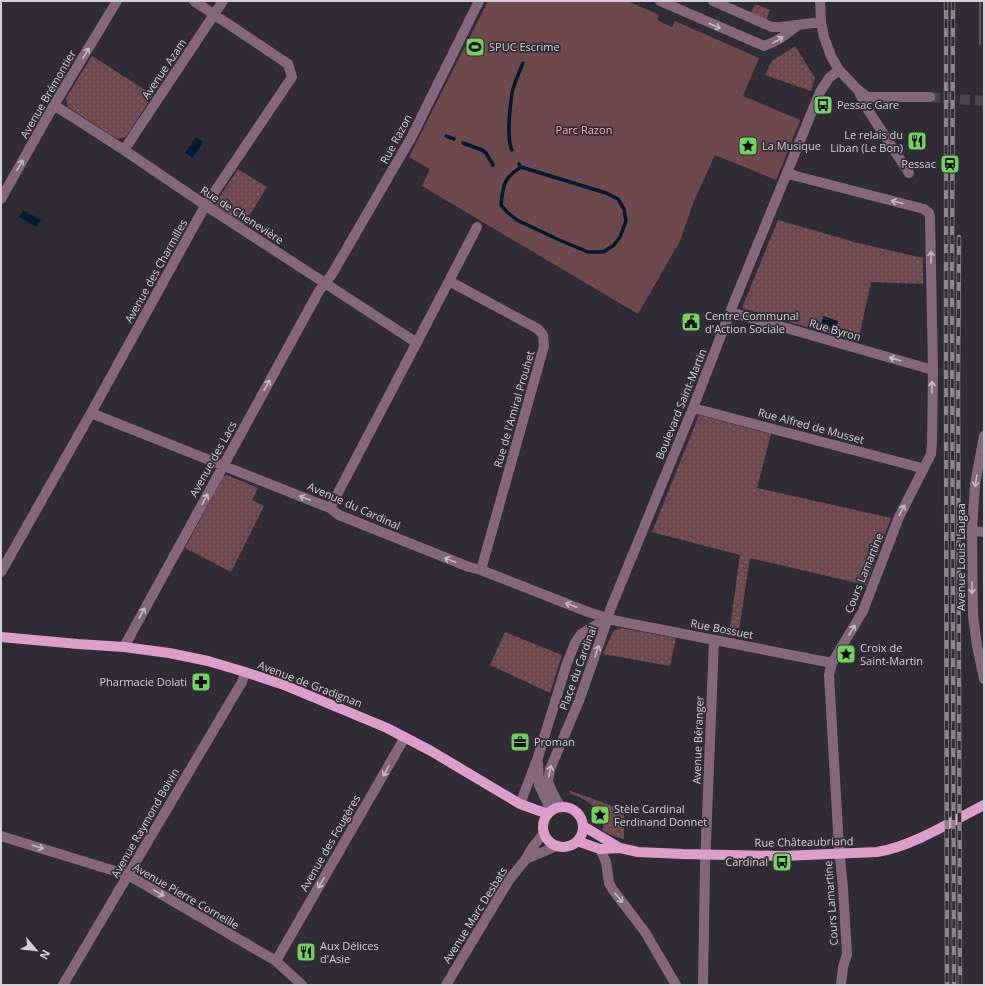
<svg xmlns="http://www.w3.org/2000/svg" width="985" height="986" viewBox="0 0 985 986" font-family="'Open Sans',sans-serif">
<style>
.grass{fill:url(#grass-dots)}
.park{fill:#6d494e}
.water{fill:url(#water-ripples)}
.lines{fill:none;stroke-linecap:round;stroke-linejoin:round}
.stream{stroke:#001b2d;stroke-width:3.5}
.minor-tunnel{stroke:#48454e;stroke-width:10;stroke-dasharray:10 5;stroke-linecap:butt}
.minor{stroke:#85677c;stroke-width:10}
.major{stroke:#dd9eca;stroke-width:10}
.tram{stroke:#89868e;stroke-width:1}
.rail-casing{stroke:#89868e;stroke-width:4.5}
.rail{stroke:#302c36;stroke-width:3;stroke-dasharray:9;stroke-linecap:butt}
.oneway{stroke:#c3bbc5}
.labels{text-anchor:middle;stroke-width:3.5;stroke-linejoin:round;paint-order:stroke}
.poi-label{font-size:11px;fill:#d3d0d7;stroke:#302c36;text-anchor:start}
.street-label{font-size:11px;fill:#d3d0d7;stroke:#302c36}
.park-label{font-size:11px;fill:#f7b2bb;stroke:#302c36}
</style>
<defs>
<pattern id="grass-dots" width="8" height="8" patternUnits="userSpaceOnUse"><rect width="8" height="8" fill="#6d494e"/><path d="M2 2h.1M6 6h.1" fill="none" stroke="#816267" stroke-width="1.8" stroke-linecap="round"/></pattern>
<pattern id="water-ripples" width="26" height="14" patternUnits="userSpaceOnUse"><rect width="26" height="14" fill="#001b2d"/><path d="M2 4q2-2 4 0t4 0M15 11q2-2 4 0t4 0" fill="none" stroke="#243b4b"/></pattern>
</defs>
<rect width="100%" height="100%" fill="#302c36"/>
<!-- grass -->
<path class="grass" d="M755,4L770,10L766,20L751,13Z
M795,46L815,78L811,91L765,75L772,61Z
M92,56L153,95L126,137L117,139L68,107L66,98Z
M238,169L267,187L244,224L214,205Z
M778,220L858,243L923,258V284L871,282L858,342L742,308Z
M699,415L771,434L757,488L891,518L866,585L750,558L738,636L729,635L740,555L652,532Z
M227,475L258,488L252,500L264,506L231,572L185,548L223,476Z
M621,628L676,638L670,666L603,654L613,631Z
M505,632L562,655L550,693L490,665Z
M568,790L624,810V839L611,835L602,830C610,813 584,798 571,794Z"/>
<!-- park -->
<path class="park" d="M488,1H628L659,15L657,20L672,27L675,21L759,58L743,96L800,120L776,180L715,155L694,201L680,241L638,314L422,186L430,169L409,157Z"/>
<!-- water -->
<path class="water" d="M196,137L203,142L193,158L185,153Z
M23,210L41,220L36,227L19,217Z
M823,316L838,321L836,329L821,325Z"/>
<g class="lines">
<!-- stream -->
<path class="stream" d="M446,136L454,139
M463,143L482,150L486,153L493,165
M512,150C506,137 510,108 512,93C514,83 519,73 523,63
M519,164L521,167C504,178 503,184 501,205L507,212L517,220L557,239L588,252H603L613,246L620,237L626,221L624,209L618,199L606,193L521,167"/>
<!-- minor-tunnel -->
<path class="minor-tunnel" d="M930,97L984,101"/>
<!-- minor -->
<path class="minor" d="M660,1L764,46C777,42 787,34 798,25
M713,1L772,27H781L821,22
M820,1L821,22L824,37L831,56L839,70L857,89L867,97H930
M859,92L866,107L909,173
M54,105L124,150L211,209L417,343
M124,150L223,1
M788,173L796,176L924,209L929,213L930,218L933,370L932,443L931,454L899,517L863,611L832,663L829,675L839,848L843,888L847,954L843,967L841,985
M1,199L54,105L117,1
M449,281L477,227
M730,312L933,370
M693,408L918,467L923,470
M91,413L330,508L339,515L469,567L481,570L588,612L617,621L832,663
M984,436L975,484L972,531L973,615L977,646L984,679
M330,508L449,281L538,329L543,335L544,346L481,570
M972,531L984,532
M1,572L91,413L205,206L292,77L288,64L194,1
M124,647L319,291L332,274L411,138L479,1
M538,763L539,785L551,811
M520,804L538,757L567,663L575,643L581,634L608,618
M561,807L554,796L548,782L550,769L579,701L608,618L610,610L693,408L730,312L820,92L829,78L839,70
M1,836L128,875L276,961L302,985
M600,849L606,862L609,883L613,890L645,932L676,985
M526,859L557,846
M276,961L405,737
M63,985L242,682L245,672
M446,985L509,880L526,859L532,848L544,833
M703,985L705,867L714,640"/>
<!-- major -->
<path class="major" d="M1,637L78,644L124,647L169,653L208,661L245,672L284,685L387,728L431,751L520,804L548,814
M543 827a20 20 0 1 1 40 0a20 20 0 1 1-40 0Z
M583,826L620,848
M577,841L600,849L620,848L638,852L683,854L782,856L877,852C913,846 951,822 984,805"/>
<!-- tram -->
<path class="tram" d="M980,1V44"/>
<defs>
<path id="rail" d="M946,1V383L947,985
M953,1L952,279L954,985
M959,237L958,383L960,985"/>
</defs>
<!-- rail casing -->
<use href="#rail" class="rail-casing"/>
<!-- rail -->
<use href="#rail" class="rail"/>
</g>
<!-- one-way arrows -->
<defs><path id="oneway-shaft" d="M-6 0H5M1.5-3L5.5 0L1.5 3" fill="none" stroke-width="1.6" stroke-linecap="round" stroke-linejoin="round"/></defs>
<g class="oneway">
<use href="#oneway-shaft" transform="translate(715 26) rotate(24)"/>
<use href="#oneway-shaft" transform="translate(778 40) rotate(-31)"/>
<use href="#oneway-shaft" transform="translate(86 53) rotate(-59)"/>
<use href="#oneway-shaft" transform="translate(20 165) rotate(-60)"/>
<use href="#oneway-shaft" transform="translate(897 202) rotate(-166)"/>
<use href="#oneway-shaft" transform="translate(931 257) rotate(-91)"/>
<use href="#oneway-shaft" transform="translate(895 359) rotate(-164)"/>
<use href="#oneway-shaft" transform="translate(267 385) rotate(-61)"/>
<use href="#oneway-shaft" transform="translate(932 387) rotate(-89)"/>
<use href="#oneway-shaft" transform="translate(976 481) rotate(99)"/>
<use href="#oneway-shaft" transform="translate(305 498) rotate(-158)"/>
<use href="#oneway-shaft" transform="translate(205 499) rotate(-61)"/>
<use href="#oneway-shaft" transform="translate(902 510) rotate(-63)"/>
<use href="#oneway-shaft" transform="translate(450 560) rotate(-158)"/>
<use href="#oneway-shaft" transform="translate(972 588) rotate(89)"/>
<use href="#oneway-shaft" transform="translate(571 605) rotate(-159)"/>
<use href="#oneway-shaft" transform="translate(142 613) rotate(-61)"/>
<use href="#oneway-shaft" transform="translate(852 630) rotate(-59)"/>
<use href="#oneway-shaft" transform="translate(597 651) rotate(-71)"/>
<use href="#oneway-shaft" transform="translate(386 771) rotate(120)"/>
<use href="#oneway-shaft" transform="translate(550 771) rotate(-78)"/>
<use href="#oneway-shaft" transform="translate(38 847) rotate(17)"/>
<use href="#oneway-shaft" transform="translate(321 883) rotate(120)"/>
<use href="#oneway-shaft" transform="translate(159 893) rotate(30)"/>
<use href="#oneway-shaft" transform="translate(619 898) rotate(50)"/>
</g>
<!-- icons -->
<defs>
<symbol id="stadium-square" viewBox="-11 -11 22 22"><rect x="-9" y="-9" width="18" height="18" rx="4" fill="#73d25c" stroke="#302c36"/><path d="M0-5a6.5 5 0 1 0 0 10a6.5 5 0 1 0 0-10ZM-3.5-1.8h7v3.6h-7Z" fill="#111"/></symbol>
<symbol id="bus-square" viewBox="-11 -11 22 22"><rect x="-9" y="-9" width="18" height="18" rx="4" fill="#73d25c" stroke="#302c36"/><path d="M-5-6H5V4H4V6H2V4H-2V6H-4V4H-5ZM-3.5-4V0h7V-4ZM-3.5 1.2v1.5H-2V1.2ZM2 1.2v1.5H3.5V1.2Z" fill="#111"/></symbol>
<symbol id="restaurant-square" viewBox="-11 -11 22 22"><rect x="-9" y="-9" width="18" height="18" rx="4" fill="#73d25c" stroke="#302c36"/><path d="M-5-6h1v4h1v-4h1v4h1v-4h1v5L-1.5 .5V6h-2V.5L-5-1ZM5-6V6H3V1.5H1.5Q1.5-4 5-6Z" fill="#111"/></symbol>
<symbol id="sight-square" viewBox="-11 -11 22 22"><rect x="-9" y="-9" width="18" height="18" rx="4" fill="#73d25c" stroke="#302c36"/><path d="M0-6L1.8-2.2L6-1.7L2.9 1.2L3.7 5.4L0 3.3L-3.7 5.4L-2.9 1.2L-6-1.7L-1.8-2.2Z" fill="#111"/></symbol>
<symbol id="station-square" viewBox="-11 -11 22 22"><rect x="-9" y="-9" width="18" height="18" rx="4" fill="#73d25c" stroke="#302c36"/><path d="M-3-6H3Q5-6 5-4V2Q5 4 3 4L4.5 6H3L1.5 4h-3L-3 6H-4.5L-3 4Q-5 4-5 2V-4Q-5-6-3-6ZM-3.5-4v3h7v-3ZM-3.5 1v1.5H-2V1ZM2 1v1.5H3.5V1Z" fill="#111"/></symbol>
<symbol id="civic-square" viewBox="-11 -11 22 22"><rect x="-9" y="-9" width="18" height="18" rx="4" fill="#73d25c" stroke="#302c36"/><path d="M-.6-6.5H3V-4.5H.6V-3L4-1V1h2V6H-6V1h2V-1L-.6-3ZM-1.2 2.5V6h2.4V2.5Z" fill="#111"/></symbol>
<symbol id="pharmacy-square" viewBox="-11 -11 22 22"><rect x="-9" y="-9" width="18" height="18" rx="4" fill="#73d25c" stroke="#302c36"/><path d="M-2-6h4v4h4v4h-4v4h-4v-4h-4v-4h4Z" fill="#111"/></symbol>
<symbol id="office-square" viewBox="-11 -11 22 22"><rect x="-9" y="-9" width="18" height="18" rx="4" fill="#73d25c" stroke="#302c36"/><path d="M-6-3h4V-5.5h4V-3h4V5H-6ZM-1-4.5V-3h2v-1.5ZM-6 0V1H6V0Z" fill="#111"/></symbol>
</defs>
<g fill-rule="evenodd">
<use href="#stadium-square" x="464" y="36" width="22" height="22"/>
<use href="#bus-square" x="812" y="94" width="22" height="22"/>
<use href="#restaurant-square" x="906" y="130" width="22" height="22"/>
<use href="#sight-square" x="737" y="135" width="22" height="22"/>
<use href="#station-square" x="939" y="153" width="22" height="22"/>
<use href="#civic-square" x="680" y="311" width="22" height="22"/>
<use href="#sight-square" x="835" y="643" width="22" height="22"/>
<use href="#pharmacy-square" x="190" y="671" width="22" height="22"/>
<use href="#office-square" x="509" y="731" width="22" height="22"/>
<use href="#sight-square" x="589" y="804" width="22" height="22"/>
<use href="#bus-square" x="771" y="851" width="22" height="22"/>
<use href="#restaurant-square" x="295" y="941" width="22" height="22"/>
</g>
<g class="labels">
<!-- poi labels -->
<g class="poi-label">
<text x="489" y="51">SPUC Escrime</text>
<text x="837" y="109">Pessac Gare</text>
<text x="903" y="139" text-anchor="end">Le relais du<tspan x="903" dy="13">Liban (Le Bon)</tspan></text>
<text x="762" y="150">La Musique</text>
<text x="936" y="168" text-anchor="end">Pessac</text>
<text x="705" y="320">Centre Communal<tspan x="705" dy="13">d'Action Sociale</tspan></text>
<text x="860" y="652">Croix de<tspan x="860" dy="13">Saint-Martin</tspan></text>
<text x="187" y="686" text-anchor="end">Pharmacie Dolati</text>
<text x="534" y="746">Proman</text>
<text x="614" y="813">Stèle Cardinal<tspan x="614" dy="13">Ferdinand Donnet</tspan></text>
<text x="768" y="866" text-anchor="end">Cardinal</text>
<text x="320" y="950">Aux Délices<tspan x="320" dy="13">d'Asie</tspan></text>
</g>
<!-- street labels -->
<g class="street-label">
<text transform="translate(164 69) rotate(-56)" y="4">Avenue Azam</text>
<text transform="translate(48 94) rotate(-60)" y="4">Avenue Brémontier</text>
<text transform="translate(396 139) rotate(-62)" y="4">Rue Razon</text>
<text transform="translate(242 215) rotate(33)" y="4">Rue de Chenevière</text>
<text transform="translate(156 271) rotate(-61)" y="4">Avenue des Charmilles</text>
<text transform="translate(835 330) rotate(16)" y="4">Rue Byron</text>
<text transform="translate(681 404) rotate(-68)" y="4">Boulevard Saint-Martin</text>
<text transform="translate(514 409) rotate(-74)" y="4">Rue de l'Amiral Prouhet</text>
<text transform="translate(811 426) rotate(15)" y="4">Rue Alfred de Musset</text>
<text transform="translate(213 459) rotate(-61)" y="4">Avenue des Lacs</text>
<text transform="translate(354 506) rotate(24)" y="4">Avenue du Cardinal</text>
<text transform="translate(961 557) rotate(-90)" y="4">Avenue Louis Laugaa</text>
<text transform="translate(864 573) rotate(-68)" y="4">Cours Lamartine</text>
<text transform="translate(722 629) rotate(11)" y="4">Rue Bossuet</text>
<text transform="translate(578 668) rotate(-70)" y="4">Place du Cardinal</text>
<text transform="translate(310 684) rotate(21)" y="4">Avenue de Gradignan</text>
<text transform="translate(698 740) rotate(-88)" y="4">Avenue Béranger</text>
<text transform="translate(145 823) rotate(-60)" y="4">Avenue Raymond Boivin</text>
<text transform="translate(804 842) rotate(-1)" y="4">Rue Châteaubriand</text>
<text transform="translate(330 843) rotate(-60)" y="4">Avenue des Fougères</text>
<text transform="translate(186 896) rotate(30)" y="4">Avenue Pierre Corneille</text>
<text transform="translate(831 903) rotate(-94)" y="4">Cours Lamartine</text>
<text transform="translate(475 915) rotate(-58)" y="4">Avenue Marc Desbats</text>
</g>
<!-- park labels -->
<g class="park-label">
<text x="584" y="134">Parc Razon</text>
</g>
</g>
<!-- border -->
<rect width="985" height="986" fill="none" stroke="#d3d0d7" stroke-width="4"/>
<!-- north arrow -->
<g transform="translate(36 950) rotate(118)" stroke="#302c36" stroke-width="3" paint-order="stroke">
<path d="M0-3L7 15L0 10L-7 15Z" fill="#d3d0d7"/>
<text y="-6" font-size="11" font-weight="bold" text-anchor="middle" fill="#d3d0d7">N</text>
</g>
</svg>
